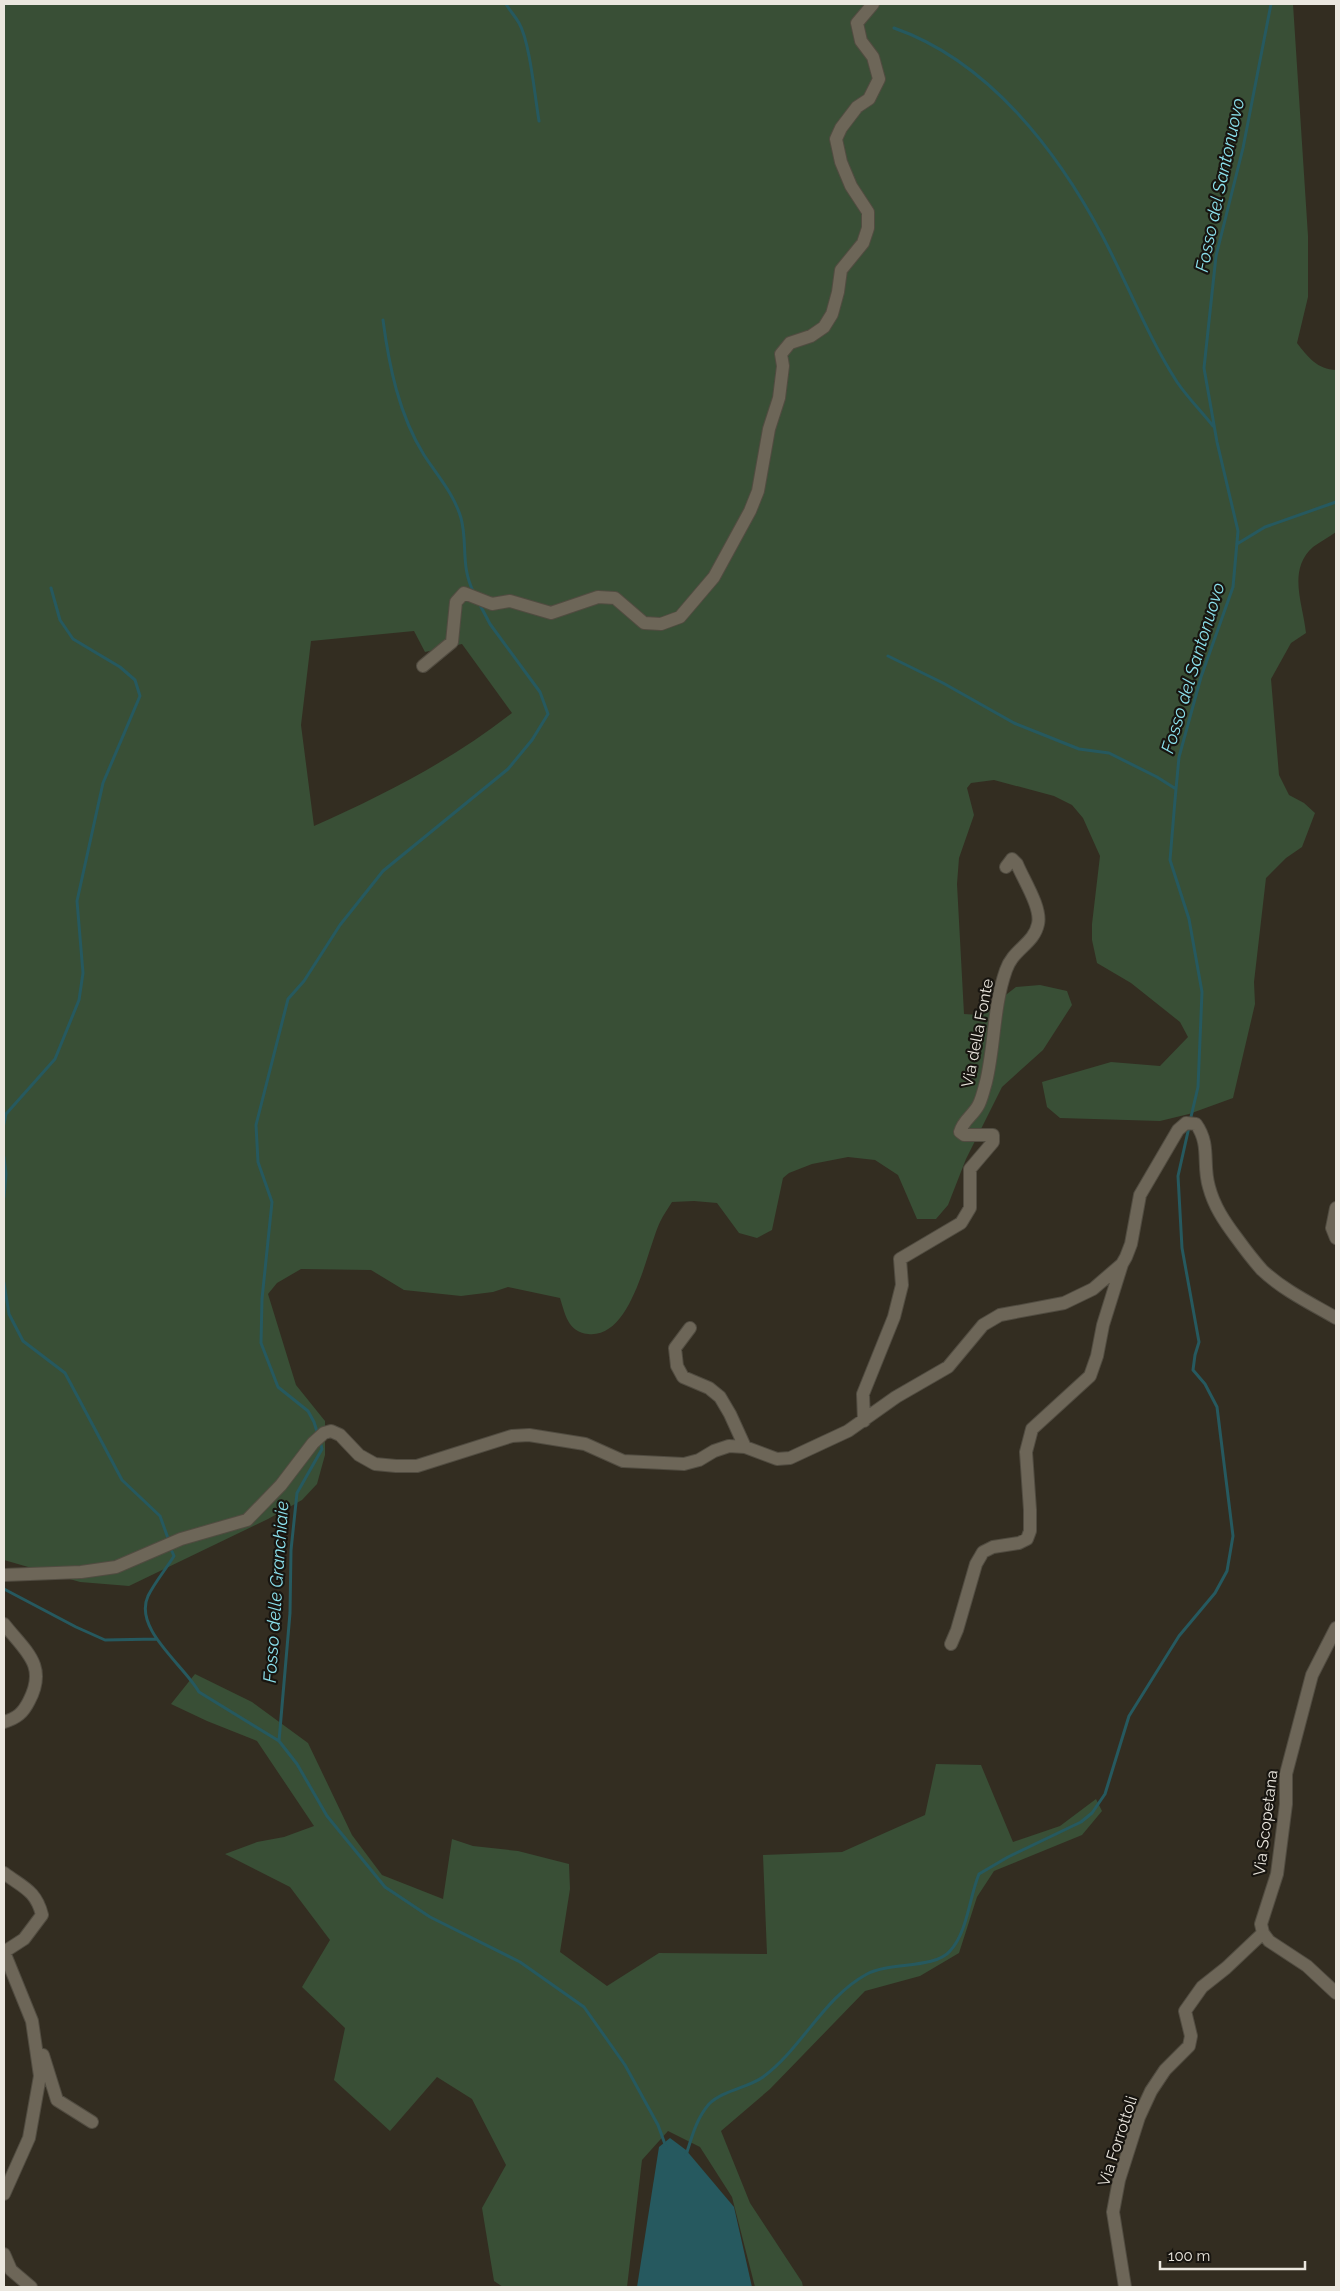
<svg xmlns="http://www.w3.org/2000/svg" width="1340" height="2291" viewBox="0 0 1340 2291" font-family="Raleway,sans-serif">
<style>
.green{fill:#394f36;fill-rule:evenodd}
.water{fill:#26595f}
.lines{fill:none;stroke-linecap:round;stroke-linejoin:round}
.stream{stroke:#26595f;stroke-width:3}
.minor-casing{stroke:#514c41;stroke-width:14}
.minor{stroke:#6d6658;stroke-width:12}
.labels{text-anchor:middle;stroke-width:4.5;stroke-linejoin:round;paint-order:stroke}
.street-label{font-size:16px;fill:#ebe7df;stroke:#181510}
.water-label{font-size:18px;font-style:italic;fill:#8ce2ee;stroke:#181510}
</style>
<rect width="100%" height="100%" fill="#332d21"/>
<!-- green -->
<path class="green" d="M4,4H1293L1308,236V297L1297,343C1307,356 1318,370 1336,370V532C1329,537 1320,542 1313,547C1287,570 1303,604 1306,633L1291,643L1271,679L1279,775L1289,795L1304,803L1315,813L1302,847L1286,858L1266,878L1254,982L1255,1004L1233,1098L1189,1114L1160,1121L1060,1118L1047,1107L1042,1082L1111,1062L1160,1066L1188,1037L1180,1022L1131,983L1097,963L1092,940V924L1100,856L1083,818L1072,805L1054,796L994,780L971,783L967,788L974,815L959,858L957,884L964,1014L980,1015L1016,987L1040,985L1067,991L1072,1005L1043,1050L1002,1087L966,1159L948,1205L936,1219H917L898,1175L875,1160L848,1157L812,1164L789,1173L783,1178L772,1230L757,1238L739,1233L717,1203L694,1201L672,1202C668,1209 663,1215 660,1222C646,1252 632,1339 588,1334C568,1332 565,1314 560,1298L508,1287L493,1292L461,1296L404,1290L371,1270L301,1269L277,1283L268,1294L296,1385L325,1421V1455L317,1484L302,1500L268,1519L129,1586L80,1582L4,1560ZM414,631L425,652L462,644L512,713C452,760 384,795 314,826L301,725L311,641Z
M195,1674L252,1702L308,1743L352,1835L382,1875L443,1899L452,1839L473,1846L518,1851L569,1864L570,1889L560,1952L607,1986L659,1953L767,1954L763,1855L842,1852L925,1815L936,1764L981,1765L1013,1842L1060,1826L1096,1799L1102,1811L1082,1835L994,1871L977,1897L959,1953L920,1976L865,1991L770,2089L721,2131L750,2203L802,2282L803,2287H755L732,2197L700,2147L668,2131L642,2160L627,2287H503L494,2281L482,2208L506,2165L472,2099L437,2077L390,2131L334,2080L345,2028L302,1987L330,1940L290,1887L225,1854L257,1842L284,1837L314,1826L257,1741L207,1721L171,1704Z"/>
<!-- water -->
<path class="water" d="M670,2138L686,2150L734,2207L752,2287H637L659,2147Z"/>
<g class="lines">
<!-- stream -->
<path class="stream" d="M506,4C510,11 515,16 519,23C530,42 535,98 539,121
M894,28C989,61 1058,152 1103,237C1128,285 1148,337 1177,382C1188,398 1201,411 1213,426
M383,320C389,366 399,415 424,455C437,475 454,494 461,518C468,544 460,566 474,593
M1237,544L1265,527L1336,502
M888,656L943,683L1014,723L1079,749L1109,753L1157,777L1176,789
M1190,1121L1198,1087L1202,992L1189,919L1170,860L1175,800L1179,757L1201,677L1233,587L1238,531L1217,442L1204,368L1216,256L1243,148L1271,4
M4,1124L6,1114L55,1059L79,1000L83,973L77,901L103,783L140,696L135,680L120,667L73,639L60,620L51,588
M4,1157L6,1174L4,1197
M4,1283L9,1314L23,1341L65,1373L122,1480L160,1516L169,1541
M318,1435L314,1422L308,1411L278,1387L261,1343L262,1299L272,1202L258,1162L256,1125L288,999L304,981L340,925L383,871L508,769L532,740L548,714L540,692L490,624L479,603
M320,1441L322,1449L297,1493L291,1550L290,1613L279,1741L297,1764L327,1816L385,1887L430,1917L520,1962L584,2007L625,2065L658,2125L666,2147
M170,1547L174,1556C166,1569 155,1582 148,1596C133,1629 184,1665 199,1692L279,1741
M4,1589L76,1627L105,1640L157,1639
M686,2155C692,2137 696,2119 709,2104C723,2090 748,2088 763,2077C803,2047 823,1998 867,1974C888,1962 935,1969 950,1951C968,1931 969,1898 979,1874L1008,1857L1081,1822L1092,1813L1105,1794L1129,1716L1179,1636L1215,1593L1227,1571L1233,1536L1217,1407L1205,1384L1193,1370L1195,1355L1199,1342L1182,1248L1178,1176L1189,1127"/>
<defs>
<path id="minor" d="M423,666L452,642L456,602L464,593L492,604L510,601L551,613L598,597L615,598L644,623L661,624L680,617L714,577L750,511L758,491L769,429L779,398L783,366L781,354L790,343L811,336L824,327L832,314L838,292L841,270L863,243L868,228V212L851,186L841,162L836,139L841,128L857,107L869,99L879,79L873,57L861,41L857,23L873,4
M1336,1208L1332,1228L1336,1238
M690,1328L675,1348L677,1366L683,1377L709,1388L720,1397L730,1414L745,1447
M864,1421L863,1394L894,1317L902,1285L900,1259L961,1223L970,1208V1169L993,1142V1135H964L960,1132C963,1120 974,1115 979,1104C982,1098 984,1089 986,1082C995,1045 993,1007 1006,970C1013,949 1034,944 1038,924C1042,908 1023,879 1017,864L1012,859L1006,867
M4,1575L81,1572L116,1567L181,1539L247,1520L281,1485L313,1443L324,1433L331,1431L340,1435L359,1455L375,1464L396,1466H417L512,1436L529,1435L585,1444L623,1461L684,1464L699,1460L714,1451L729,1446L745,1447L777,1459L790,1458L848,1431L896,1397L948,1367L983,1325L1000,1315L1064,1303L1093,1289L1122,1264L1126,1257L1131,1244L1140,1195L1178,1130L1186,1123L1196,1124C1211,1145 1202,1164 1209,1187C1214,1206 1224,1221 1236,1237C1244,1248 1253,1260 1262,1270C1283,1290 1312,1304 1336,1318
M4,1624C25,1651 48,1665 29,1701C23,1713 17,1718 4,1722
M1336,1628L1312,1675L1286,1774V1804L1277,1874L1261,1924L1263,1933L1269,1941L1307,1966L1336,1993
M951,1644L957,1630L976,1564L983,1552L993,1547L1019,1543L1027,1539L1030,1531V1510L1026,1452L1032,1429L1090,1376L1097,1356L1103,1325L1122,1264
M4,1873C22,1887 36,1890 42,1915L24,1939L4,1952
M4,1952L32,2021L40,2076L29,2138L4,2194
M43,2055L57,2100L92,2122
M4,2254L11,2270L31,2287
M1125,2287L1113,2212L1119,2180L1139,2117L1151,2091L1165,2070L1189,2046L1191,2036L1185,2011L1202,1987L1226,1968L1263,1933"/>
</defs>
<!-- minor casing -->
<use href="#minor" class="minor-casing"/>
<!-- minor -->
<use href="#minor" class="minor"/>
</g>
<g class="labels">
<!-- street labels -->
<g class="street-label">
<text transform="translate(977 1033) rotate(-79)" y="6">Via della Fonte</text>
<text transform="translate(1265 1823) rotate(-83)" y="6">Via Scopetana</text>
<text transform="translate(1117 2141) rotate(-72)" y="6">Via Forrottoli</text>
</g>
<!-- water labels -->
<g class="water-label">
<text transform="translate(1220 185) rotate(-78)" y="6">Fosso del Santonuovo</text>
<text transform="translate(1193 668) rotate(-73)" y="6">Fosso del Santonuovo</text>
<text transform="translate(276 1592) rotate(-86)" y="6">Fosso delle Granchiaie</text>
</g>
</g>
<!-- border -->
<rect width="1340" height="2291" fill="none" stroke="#ebe7df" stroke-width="10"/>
<!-- scale -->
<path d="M1160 2261v8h145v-8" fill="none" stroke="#ebe7df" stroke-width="2.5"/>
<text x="1168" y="2261" font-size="15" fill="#ebe7df" stroke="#181510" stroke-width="4" paint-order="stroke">100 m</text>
</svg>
